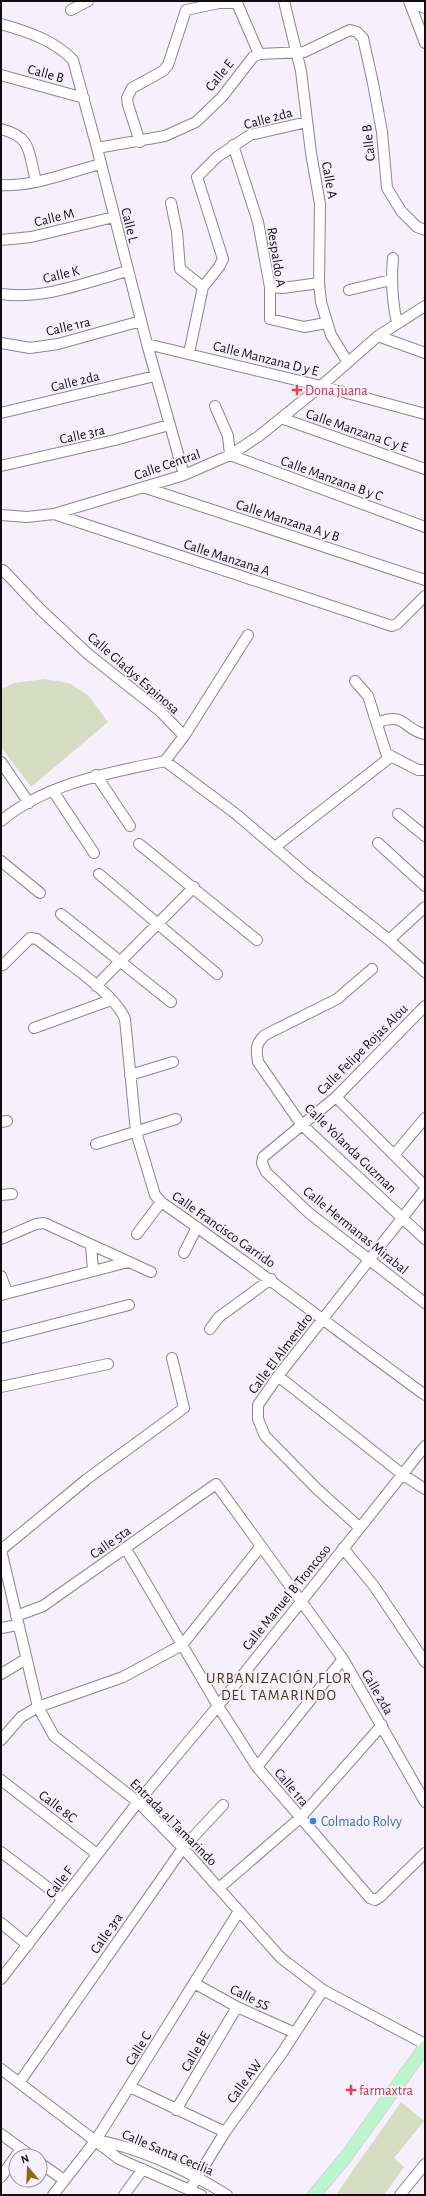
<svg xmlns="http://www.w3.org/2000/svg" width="426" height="2196" viewBox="0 0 426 2196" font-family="'Alegreya Sans',sans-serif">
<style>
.green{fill:#d6ddc2}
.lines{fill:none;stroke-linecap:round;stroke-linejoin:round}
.minor-casing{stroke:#8b8493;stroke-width:12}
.major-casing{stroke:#d4d3d5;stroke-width:14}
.minor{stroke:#fff;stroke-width:10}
.major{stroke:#bef5ce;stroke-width:12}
.health-dot{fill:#e0444e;stroke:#f6f0fd;stroke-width:1.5}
.shop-dot{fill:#3f7fe0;stroke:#f6f0fd;stroke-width:1.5}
.labels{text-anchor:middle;stroke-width:3.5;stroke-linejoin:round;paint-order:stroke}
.street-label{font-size:14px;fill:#100d13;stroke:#f6f0fd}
.health-label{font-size:14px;fill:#be3a42;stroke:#f6f0fd;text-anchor:start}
.shop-label{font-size:14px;fill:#366cbe;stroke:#f6f0fd;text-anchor:start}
.neighbourhood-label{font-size:15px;letter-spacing:1px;fill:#493710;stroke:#f6f0fd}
</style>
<rect width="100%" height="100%" fill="#f6f0fd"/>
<!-- green -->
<path class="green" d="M45,679L69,683L88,695L108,722L31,787L1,747V689L14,683Z
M401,2102L424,2121L394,2158L404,2167L384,2195H340L337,2193Z"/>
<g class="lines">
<defs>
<path id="minor" d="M219,1V3H237L259,54
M284,1L301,71L311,153L320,204L319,283L321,302L331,335L347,361
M409,1L425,43
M410,2L425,8
M71,10L88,1
M1,24C26,31 54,40 73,60L97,148L147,344L184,475
M1,75L84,98
M1,129C33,137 28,153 36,181
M140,142L128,105L127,98L132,88L163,71L168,65L186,10L219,3
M233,145L258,222L270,287V319L304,327L326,323
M97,148L165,136L196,122L222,97L253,57L259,54L304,52L350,30L357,32L363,38L373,83L382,132L387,188L401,211L417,227L425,230
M1,185C34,187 69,172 101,164
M171,203L177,232L180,269L203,287
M1,240L31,237L114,217
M393,258C391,280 392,301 397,323
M270,287L283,288L319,283
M349,290L391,280
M1,294C44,300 87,282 128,271
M378,336L425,353
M1,343L30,348L58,344L141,321
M147,344L321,386L425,414
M189,353L203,287L219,267L223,259L197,177L217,157L250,135L307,122
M215,406L228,436L230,455L425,527
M1,413L155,376
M281,418L425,469
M1,466L115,440L169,425
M143,487L425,580
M54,514L392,626L397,624L425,596
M1,515L27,517L54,514L184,475L230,455L259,436L321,386L378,336L425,306
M377,723C406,711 403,730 425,734
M184,736L248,635
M387,754L418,770H425
M165,761L236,814L306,874L389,940L425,972
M1,762L29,803
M96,775L130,826
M53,791L94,853
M398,814L425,836
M1,821C46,783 109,773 165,761L184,736L160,711L88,654L41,610L3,570
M378,843L425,886
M139,844L257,940
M275,847L388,759L368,696L355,681
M1,861L40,893
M99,874L217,974
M61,914L171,1002
M389,940L425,907
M3,965L30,938L37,939C60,958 114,992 125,1019L136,1132L155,1195L161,1202C251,1264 337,1331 425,1395
M372,969L337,999L265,1035C255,1044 256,1050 258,1062L301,1124L425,1239
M96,986L194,887
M425,1006L336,1097L263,1157L262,1163L266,1172L309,1213L425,1303
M34,1028L111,1000
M130,1075L173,1062
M336,1097L425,1186
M1,1122L7,1121
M96,1144L176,1119
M394,1155L425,1118
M1,1195L12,1194
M137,1234L161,1202
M1,1239L36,1224L44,1223L151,1272
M91,1245L93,1271
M184,1253L197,1227
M1,1276L7,1292
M1,1295L128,1262
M210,1329L219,1317L271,1279
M1,1338L129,1305
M278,1376L402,1474L425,1489
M1,1387L108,1364
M359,1527L317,1489L265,1436L258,1419V1405L278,1376L425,1189
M343,1548L374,1586L425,1662
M126,1549L218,1706L257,1767L370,1898L375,1900L380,1897L425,1853
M1,1550L38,1707L54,1736L138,1802L183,1848L281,1958L323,1990L425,2044
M1,1550L87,1479L184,1408L172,1358
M16,1616L43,1606L216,1484L343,1659L425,1802
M1,1628L18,1625
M1,1674L26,1659
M1,1740L21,1717L38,1707L123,1677L182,1645L261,1546
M257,1767L343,1659
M1,1780L97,1854
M1,1852L63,1899
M219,1888L300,1818L382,1725
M1,1923L28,1945
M1,1979L138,1802L218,1706L425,1446
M194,1983L237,2007L295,2033
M1,2069L119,2159L201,2195
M19,2083L183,1848L223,1805
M130,2087L225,2132
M176,2110L237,2007
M1,2134L31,2156
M96,2140C140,2148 188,2171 227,2195
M40,2163L64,2180
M1,2177L21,2149
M190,2189L225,2132L282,2053L323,1990
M53,2195L96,2140L239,1911
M124,2195L143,2169
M400,2195L425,2164"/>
<path id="major" d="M314,2195L345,2158L425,2047"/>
</defs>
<!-- minor casing -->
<use href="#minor" class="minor-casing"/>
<!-- major casing -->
<use href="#major" class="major-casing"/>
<!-- minor -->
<use href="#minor" class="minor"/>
<!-- major -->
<use href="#major" class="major"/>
</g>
<!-- markers -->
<g class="health-dot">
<path d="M295 384h4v4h4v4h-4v4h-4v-4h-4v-4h4z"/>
<path d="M349 2084h4v4h4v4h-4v4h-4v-4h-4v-4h4z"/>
</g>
<circle class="shop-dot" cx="313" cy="1821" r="4"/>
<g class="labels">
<!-- street labels -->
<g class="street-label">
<text transform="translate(46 73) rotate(15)" y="5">Calle B</text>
<text transform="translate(219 75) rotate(-51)" y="5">Calle E</text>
<text transform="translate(268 118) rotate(-15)" y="5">Calle 2da</text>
<text transform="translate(368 143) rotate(-96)" y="5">Calle B</text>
<text transform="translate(330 180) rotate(80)" y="5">Calle A</text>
<text transform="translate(54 217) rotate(-14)" y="5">Calle M</text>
<text transform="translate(130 225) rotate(76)" y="5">Calle L</text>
<text transform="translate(277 257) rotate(81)" y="5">Respaldo A</text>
<text transform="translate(61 274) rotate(-14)" y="5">Calle K</text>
<text transform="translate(68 326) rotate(-13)" y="5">Calle 1ra</text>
<text transform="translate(266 358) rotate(14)" y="5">Calle Manzana D y E</text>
<text transform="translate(75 381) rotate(-14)" y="5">Calle 2da</text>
<text transform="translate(357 430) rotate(19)" y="5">Calle Manzana C y E</text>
<text transform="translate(82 434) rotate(-13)" y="5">Calle 3ra</text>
<text transform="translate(167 464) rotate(-19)" y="5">Calle Central</text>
<text transform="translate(332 478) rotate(20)" y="5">Calle Manzana B y C</text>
<text transform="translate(288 520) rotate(18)" y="5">Calle Manzana A y B</text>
<text transform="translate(227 557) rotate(18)" y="5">Calle Manzana A</text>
<text transform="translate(134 673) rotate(41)" y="5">Calle Gladys Espinosa</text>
<text transform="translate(362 1049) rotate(-45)" y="5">Calle Felipe Rojas Alou</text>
<text transform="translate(351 1148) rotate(44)" y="5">Calle Yolanda Guzman</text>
<text transform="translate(224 1229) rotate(35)" y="5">Calle Francisco Garrido</text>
<text transform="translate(356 1230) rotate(39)" y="5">Calle Hermanas Mirabal</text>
<text transform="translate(280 1353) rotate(-53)" y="5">Calle El Almendro</text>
<text transform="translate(110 1542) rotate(-35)" y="5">Calle 5ta</text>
<text transform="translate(286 1597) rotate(-51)" y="5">Calle Manuel B Troncoso</text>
<text transform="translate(378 1692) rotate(60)" y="5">Calle 2da</text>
<text transform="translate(292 1787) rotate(50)" y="5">Calle 1ra</text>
<text transform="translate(58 1806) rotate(37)" y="5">Calle 8C</text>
<text transform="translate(174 1822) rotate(45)" y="5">Entrada al Tamarindo</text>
<text transform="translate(59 1882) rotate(-53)" y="5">Calle F</text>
<text transform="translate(106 1933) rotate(-55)" y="5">Calle 3ra</text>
<text transform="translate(250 1997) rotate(26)" y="5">Calle 5S</text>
<text transform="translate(138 2048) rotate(-58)" y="5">Calle C</text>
<text transform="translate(195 2051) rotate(-60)" y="5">Calle BE</text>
<text transform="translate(244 2081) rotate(-54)" y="5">Calle AW</text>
<text transform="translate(168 2152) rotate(23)" y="5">Calle Santa Cecilia</text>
</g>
<!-- health labels -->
<g class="health-label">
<text x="305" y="395">Dona juana</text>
<text x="359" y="2095">farmaxtra</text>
</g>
<!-- shop labels -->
<g class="shop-label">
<text x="321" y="1826">Colmado Rolvy</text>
</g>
<!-- neighbourhood labels -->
<g class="neighbourhood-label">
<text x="279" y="1683">URBANIZACIÓN FLOR<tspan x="279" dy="17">DEL TAMARINDO</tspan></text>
</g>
</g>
<!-- border -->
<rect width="426" height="2196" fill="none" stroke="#100d13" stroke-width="4"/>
<!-- north arrow -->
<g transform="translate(28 2168) rotate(341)"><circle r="19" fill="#f6f0fd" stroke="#9a959f"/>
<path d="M0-3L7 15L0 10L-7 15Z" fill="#8e680c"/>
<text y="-6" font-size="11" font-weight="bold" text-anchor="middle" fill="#100d13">N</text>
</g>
</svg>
